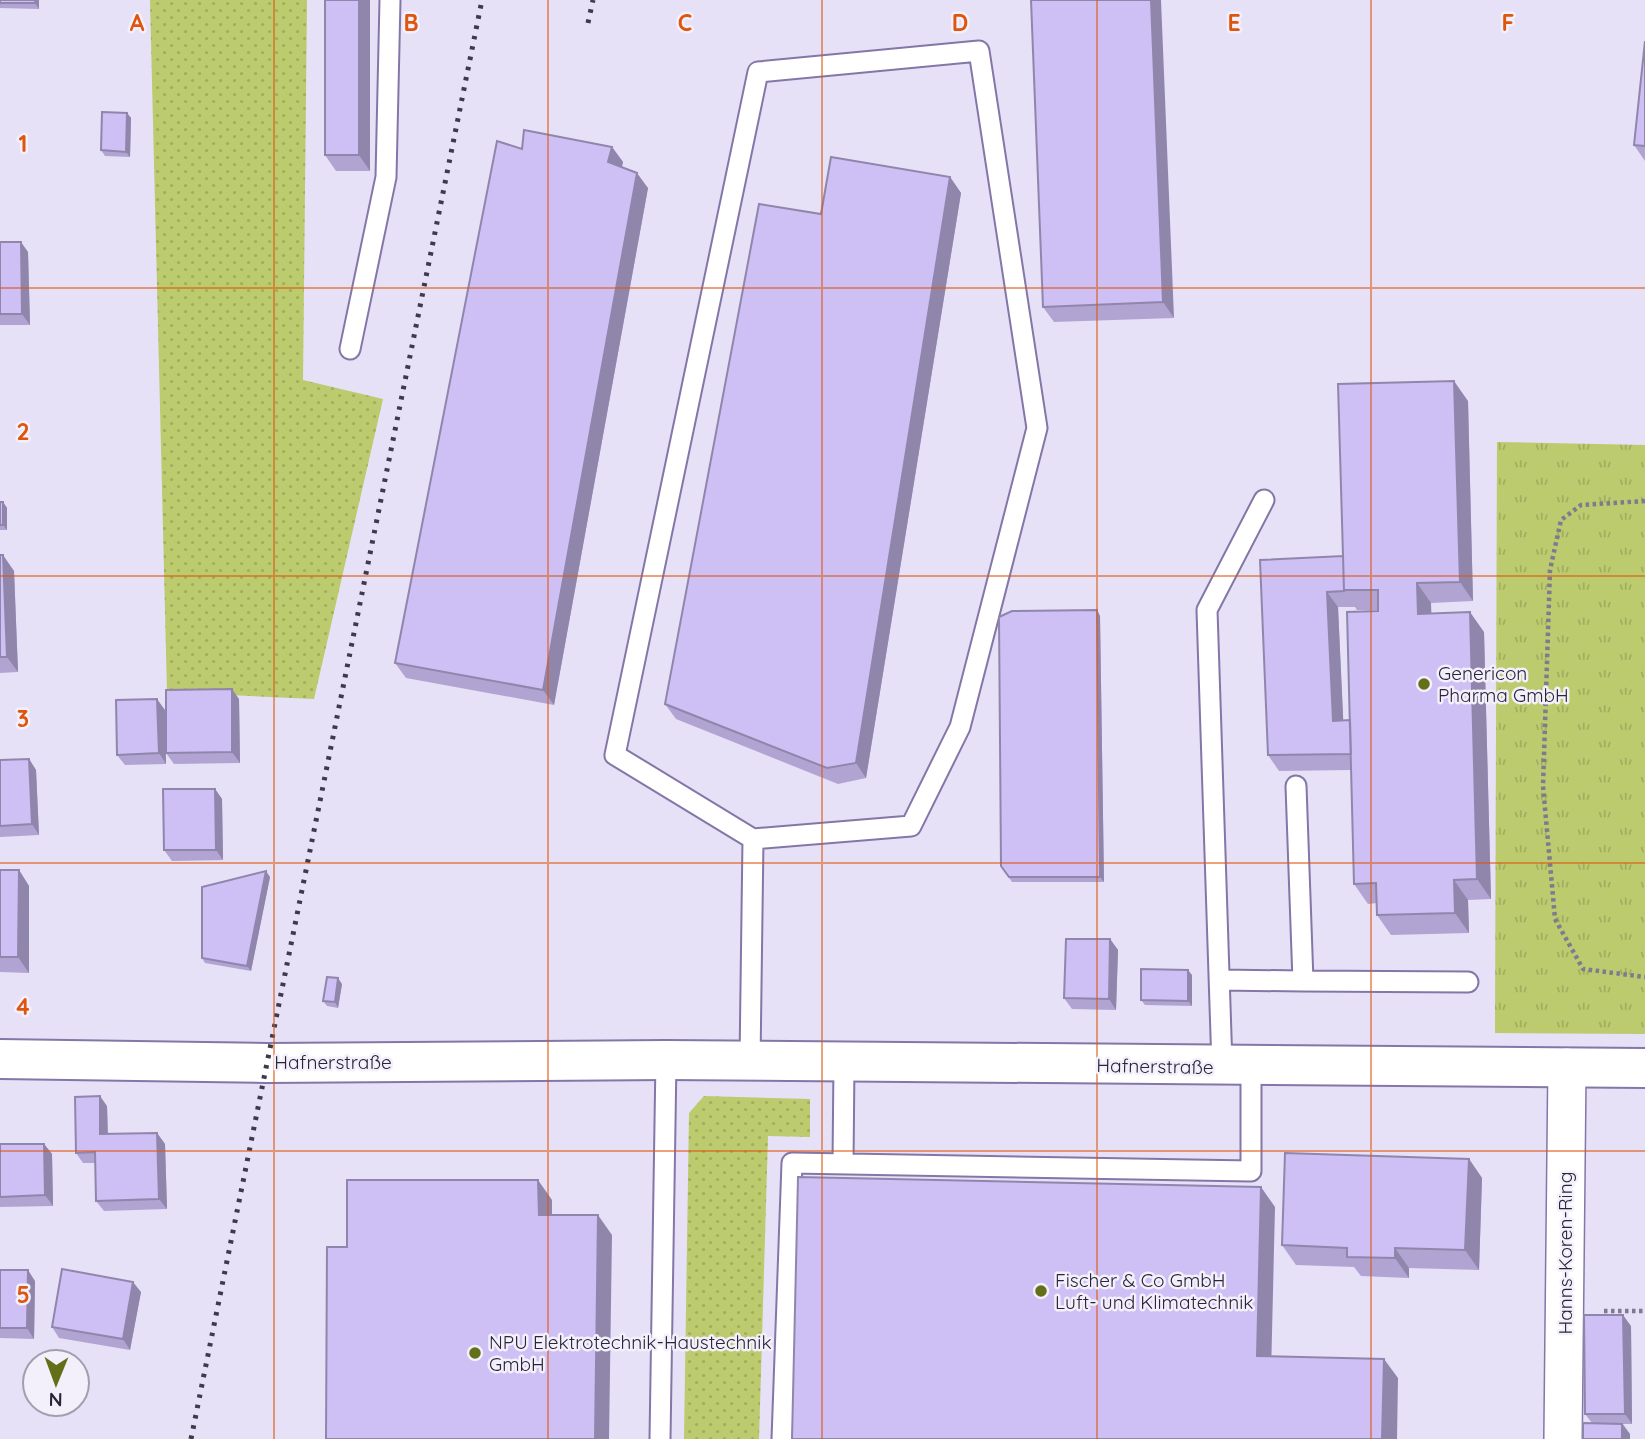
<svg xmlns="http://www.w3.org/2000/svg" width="1645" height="1439" viewBox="0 0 1645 1439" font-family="Quicksand,sans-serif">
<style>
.grass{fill:url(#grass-dots)}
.park{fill:url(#park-tufts)}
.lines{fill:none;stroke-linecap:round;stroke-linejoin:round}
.lane-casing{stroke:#8476a7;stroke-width:23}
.street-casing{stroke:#8476a7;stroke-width:40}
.secondary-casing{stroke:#8476a7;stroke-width:42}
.path{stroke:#7f7a8f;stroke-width:4.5;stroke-dasharray:3.5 3.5;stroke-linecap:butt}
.lane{stroke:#fff;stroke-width:19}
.street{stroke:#fff;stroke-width:37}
.secondary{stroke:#fff;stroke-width:38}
.rail{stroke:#3e394d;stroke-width:5;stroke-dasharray:3.5 7;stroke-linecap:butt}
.wall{fill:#b1a4d3;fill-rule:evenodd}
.shaded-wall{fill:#9086ac}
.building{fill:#cebff5;stroke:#9086ac;stroke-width:2}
.grid{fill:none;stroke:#de560e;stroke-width:2;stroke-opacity:0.55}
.poi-dot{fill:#646f19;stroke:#f3f0fb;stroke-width:2.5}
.labels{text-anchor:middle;stroke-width:5;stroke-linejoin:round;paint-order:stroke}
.poi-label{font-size:19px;fill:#292438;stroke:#f3f0fb;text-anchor:start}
.street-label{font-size:19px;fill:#292438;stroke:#f3f0fb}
.grid-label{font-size:23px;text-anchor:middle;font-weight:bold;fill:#de560e;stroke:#f3f0fb;stroke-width:5;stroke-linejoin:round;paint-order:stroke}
</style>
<defs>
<pattern id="grass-dots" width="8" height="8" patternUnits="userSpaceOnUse" patternTransform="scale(1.75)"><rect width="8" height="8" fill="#bbcb6d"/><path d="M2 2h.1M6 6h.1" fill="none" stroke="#a1ae5f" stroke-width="1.8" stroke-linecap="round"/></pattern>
<pattern id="park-tufts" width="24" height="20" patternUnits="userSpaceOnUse" patternTransform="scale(1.75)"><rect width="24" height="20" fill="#bbcb6d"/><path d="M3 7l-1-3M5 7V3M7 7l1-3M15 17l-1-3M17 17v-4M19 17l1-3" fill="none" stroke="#a1ae5f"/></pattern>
</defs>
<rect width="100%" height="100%" fill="#e6e1f7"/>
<!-- grass -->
<path class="grass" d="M150,0H307L303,380L383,399L314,699L167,692Z
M704,1096L810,1099V1137L768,1136L759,1439H684L689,1113Z"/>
<!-- park -->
<path class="park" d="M1497,442L1645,445V1034L1495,1033Z"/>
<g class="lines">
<defs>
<path id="lane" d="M350,349L386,177L390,0
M1220,980L1303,981L1296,786
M1303,981L1468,982
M750,1061L753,839L911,826L960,727L1037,428L979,51L758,72L615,755L753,839
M1222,1066L1207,610L1264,500
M843,1164L844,1063
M660,1439L666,1060
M782,1439L792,1163L1251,1171V1066"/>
<path id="street" d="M1563,1439L1567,1067"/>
<path id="secondary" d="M0,1059L267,1063L666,1060L1645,1068"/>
</defs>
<!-- lane casing -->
<use href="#lane" class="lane-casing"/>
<!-- street casing -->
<use href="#street" class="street-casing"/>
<!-- secondary casing -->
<use href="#secondary" class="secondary-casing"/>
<!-- path -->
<path class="path" d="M1645,501L1581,505L1561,520L1550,570L1543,786L1555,919L1583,969L1645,977
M1604,1311H1645"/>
<!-- lane -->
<use href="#lane" class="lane"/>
<!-- street -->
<use href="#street" class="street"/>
<!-- secondary -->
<use href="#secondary" class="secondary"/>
<!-- rail -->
<path class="rail" d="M588,23L593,0
M191,1439L482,0"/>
</g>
<!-- wall -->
<path class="wall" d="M0,0H39V9L0,8Z
M325,0H370V171H336L325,155Z
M1031,0L1174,318L1054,322L1043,307Z
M1645,41V161L1634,145Z
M127,113L131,118L130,157L105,156L101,150Z
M612,147L623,162L622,167L648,188L554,705L406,678L395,663L522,149Z
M950,177L961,193L866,778L838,784L676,719L665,704L821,214Z
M0,242L28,252L30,325H0Z
M1468,401L1473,601L1431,603V613L1484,632L1491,899L1468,900L1469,933L1391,935L1377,915V903L1368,904L1354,884L1351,770L1279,771L1268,755L1260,560L1343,556ZM1338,607H1355L1357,610H1378L1350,720H1343Z
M0,502H3L7,508V530H0Z
M0,555L14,571L18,672L0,673Z
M1097,610L1100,616L1104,882H1012L1001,866Z
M239,699L240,763L174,764L166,753Z
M165,710L166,764L125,765L117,755Z
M29,759L36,770L39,835L0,837V760Z
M215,789L222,799L223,860L172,861L164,850Z
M0,870H19L29,886V973L0,972Z
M270,877L251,971L205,963L202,958Z
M1110,939L1118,950L1116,1010L1072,1009L1064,998Z
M1192,975V1006L1145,1005L1141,1000Z
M342,984L338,1008L327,1006L323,1001Z
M107,1106L108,1134L157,1133L165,1144L167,1209L104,1211L96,1201L95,1163H83L76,1153Z
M0,1144H44L52,1154L53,1206L0,1207Z
M1469,1159L1482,1178L1479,1270L1409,1268V1278L1361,1276L1354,1267L1296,1265L1282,1245Z
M0,1270L35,1281L34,1339L0,1338Z
M141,1292L130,1350L59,1338L52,1327Z
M1631,1326L1632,1424H1623L1630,1434L1592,1423L1585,1414Z"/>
<!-- shaded-wall -->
<path class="shaded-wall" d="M35,0H39V9L35,3Z
M359,0H370V171L359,155Z
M1151,0H1161L1174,318L1163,302Z
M127,113L131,118L130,157L126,152Z
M612,147L623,162L619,177L608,162Z
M637,173L648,188L554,705L543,690Z
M950,177L961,193L866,778L856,763Z
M21,242L28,252L30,325L22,314Z
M1454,381L1468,401L1473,601L1460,582Z
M3,502L7,508V530L3,525Z
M3,555L14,571L18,672L7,657Z
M1417,583L1431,603L1432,633L1418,614Z
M1327,592L1338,607L1344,736L1333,721Z
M1097,610L1100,616L1104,882L1100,877Z
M1470,612L1484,632L1491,899L1477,879Z
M232,689L239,699L240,763L232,752Z
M157,699L165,710L166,764L159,753Z
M29,759L36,770L39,835L32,824Z
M215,789L222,799L223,860L216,850Z
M19,870L29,886V973L18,957Z
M266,871L270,877L251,971L247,966Z
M1454,880L1468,900L1469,933L1455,913Z
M1110,939L1118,950L1116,1010L1109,999Z
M1188,970L1192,975V1006L1188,1001Z
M338,978L342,984L338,1008L335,1002Z
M100,1096L107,1106L108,1145L100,1134Z
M157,1133L165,1144L167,1209L159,1199Z
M44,1144L52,1154L53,1206L45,1195Z
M1469,1159L1482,1178L1479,1270L1465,1250Z
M538,1180L552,1200V1234L539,1215Z
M1261,1187L1275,1207L1271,1375L1257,1356Z
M598,1215L612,1235L609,1439H595Z
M1395,1248L1409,1268V1278L1395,1258Z
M28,1270L35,1281L34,1339L27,1328Z
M133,1282L141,1292L130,1350L123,1339Z
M1623,1315L1631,1326L1632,1424L1625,1414Z
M1384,1359L1398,1378L1397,1439H1382Z
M1622,1424L1630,1434V1439H1622Z"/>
<!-- building -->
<path class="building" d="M0,0H35V3H0Z
M325,0H359V155H325Z
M1031,0H1151L1163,302L1043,307Z
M1645,41V146L1634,145Z
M102,112L127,113L126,152L101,150Z
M524,130L612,147L608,162L637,173L543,690L395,663L497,141L522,149Z
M831,157L950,177L856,763L827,768L665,704L759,204L821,214Z
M0,242H21L22,314H0Z
M1454,381L1460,582L1417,583L1418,614L1470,612L1477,879L1454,880L1455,913L1377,915L1376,883L1354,884L1347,612L1378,611V590H1344L1338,384Z
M0,502H3V525H0Z
M0,555H3L7,657H0Z
M1343,556L1344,591L1327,592L1333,721L1350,720L1351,754L1268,755L1260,560Z
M1097,610L1100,877H1009L1001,866L999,617L1012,611Z
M232,689V752L166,753V690Z
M157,699L159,753L117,755L116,700Z
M29,759L32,824L0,826V760Z
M163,789H215L216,850H164Z
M0,870H19L18,957H0Z
M266,871L247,966L202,958V887Z
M1066,939H1110L1109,999L1064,998Z
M1141,969L1188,970V1001L1141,1000Z
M327,977L338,978L335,1002L323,1001Z
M100,1096V1134L157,1133L159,1199L96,1201L95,1152L76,1153L75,1097Z
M0,1144H44L45,1195L0,1197Z
M1285,1153L1469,1159L1465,1250L1395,1248V1258L1347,1257V1248L1282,1245Z
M798,1177L1261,1187L1257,1356L1384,1359L1382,1439H792Z
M347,1180H538L539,1215H598L595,1439H326L327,1247H347Z
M62,1269L133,1282L123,1339L52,1327Z
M0,1270H28L27,1328H0Z
M1584,1315H1623L1625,1414H1585Z
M1583,1423L1622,1424V1439H1583Z"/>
<!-- grid -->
<path class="grid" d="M274,0V1439M548,0V1439M822,0V1439M1097,0V1439M1371,0V1439M0,288H1645M0,576H1645M0,863H1645M0,1151H1645"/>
<!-- markers -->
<g class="poi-dot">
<circle cx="1424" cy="684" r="7"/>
<circle cx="1041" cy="1291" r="7"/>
<circle cx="475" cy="1353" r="7"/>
</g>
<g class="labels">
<!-- poi labels -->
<g class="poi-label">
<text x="1438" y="680">Genericon<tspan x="1438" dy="22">Pharma GmbH</tspan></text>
<text x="1055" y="1287">Fischer &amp; Co GmbH<tspan x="1055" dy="22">Luft- und Klimatechnik</tspan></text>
<text x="489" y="1349">NPU Elektrotechnik-Haustechnik<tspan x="489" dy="22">GmbH</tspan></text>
</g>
<!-- street labels -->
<g class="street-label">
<text x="333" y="1069">Hafnerstraße</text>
<text transform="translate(1155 1066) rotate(1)" y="7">Hafnerstraße</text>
<text transform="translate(1565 1253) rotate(-90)" y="7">Hanns-Koren-Ring</text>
</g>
</g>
<g class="grid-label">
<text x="137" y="31">A</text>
<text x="411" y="31">B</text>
<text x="685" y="31">C</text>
<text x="960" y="31">D</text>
<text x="1234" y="31">E</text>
<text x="1508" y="31">F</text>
<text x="23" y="152">1</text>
<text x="23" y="440">2</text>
<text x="23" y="727">3</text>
<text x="23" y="1015">4</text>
<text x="23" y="1303">5</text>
</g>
<!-- north arrow -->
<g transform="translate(56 1383) rotate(181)"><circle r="33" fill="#f3f0fb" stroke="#a29ead" stroke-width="2"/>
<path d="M0-5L12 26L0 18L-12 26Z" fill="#646f19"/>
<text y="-10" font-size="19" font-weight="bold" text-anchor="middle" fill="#292438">N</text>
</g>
</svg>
